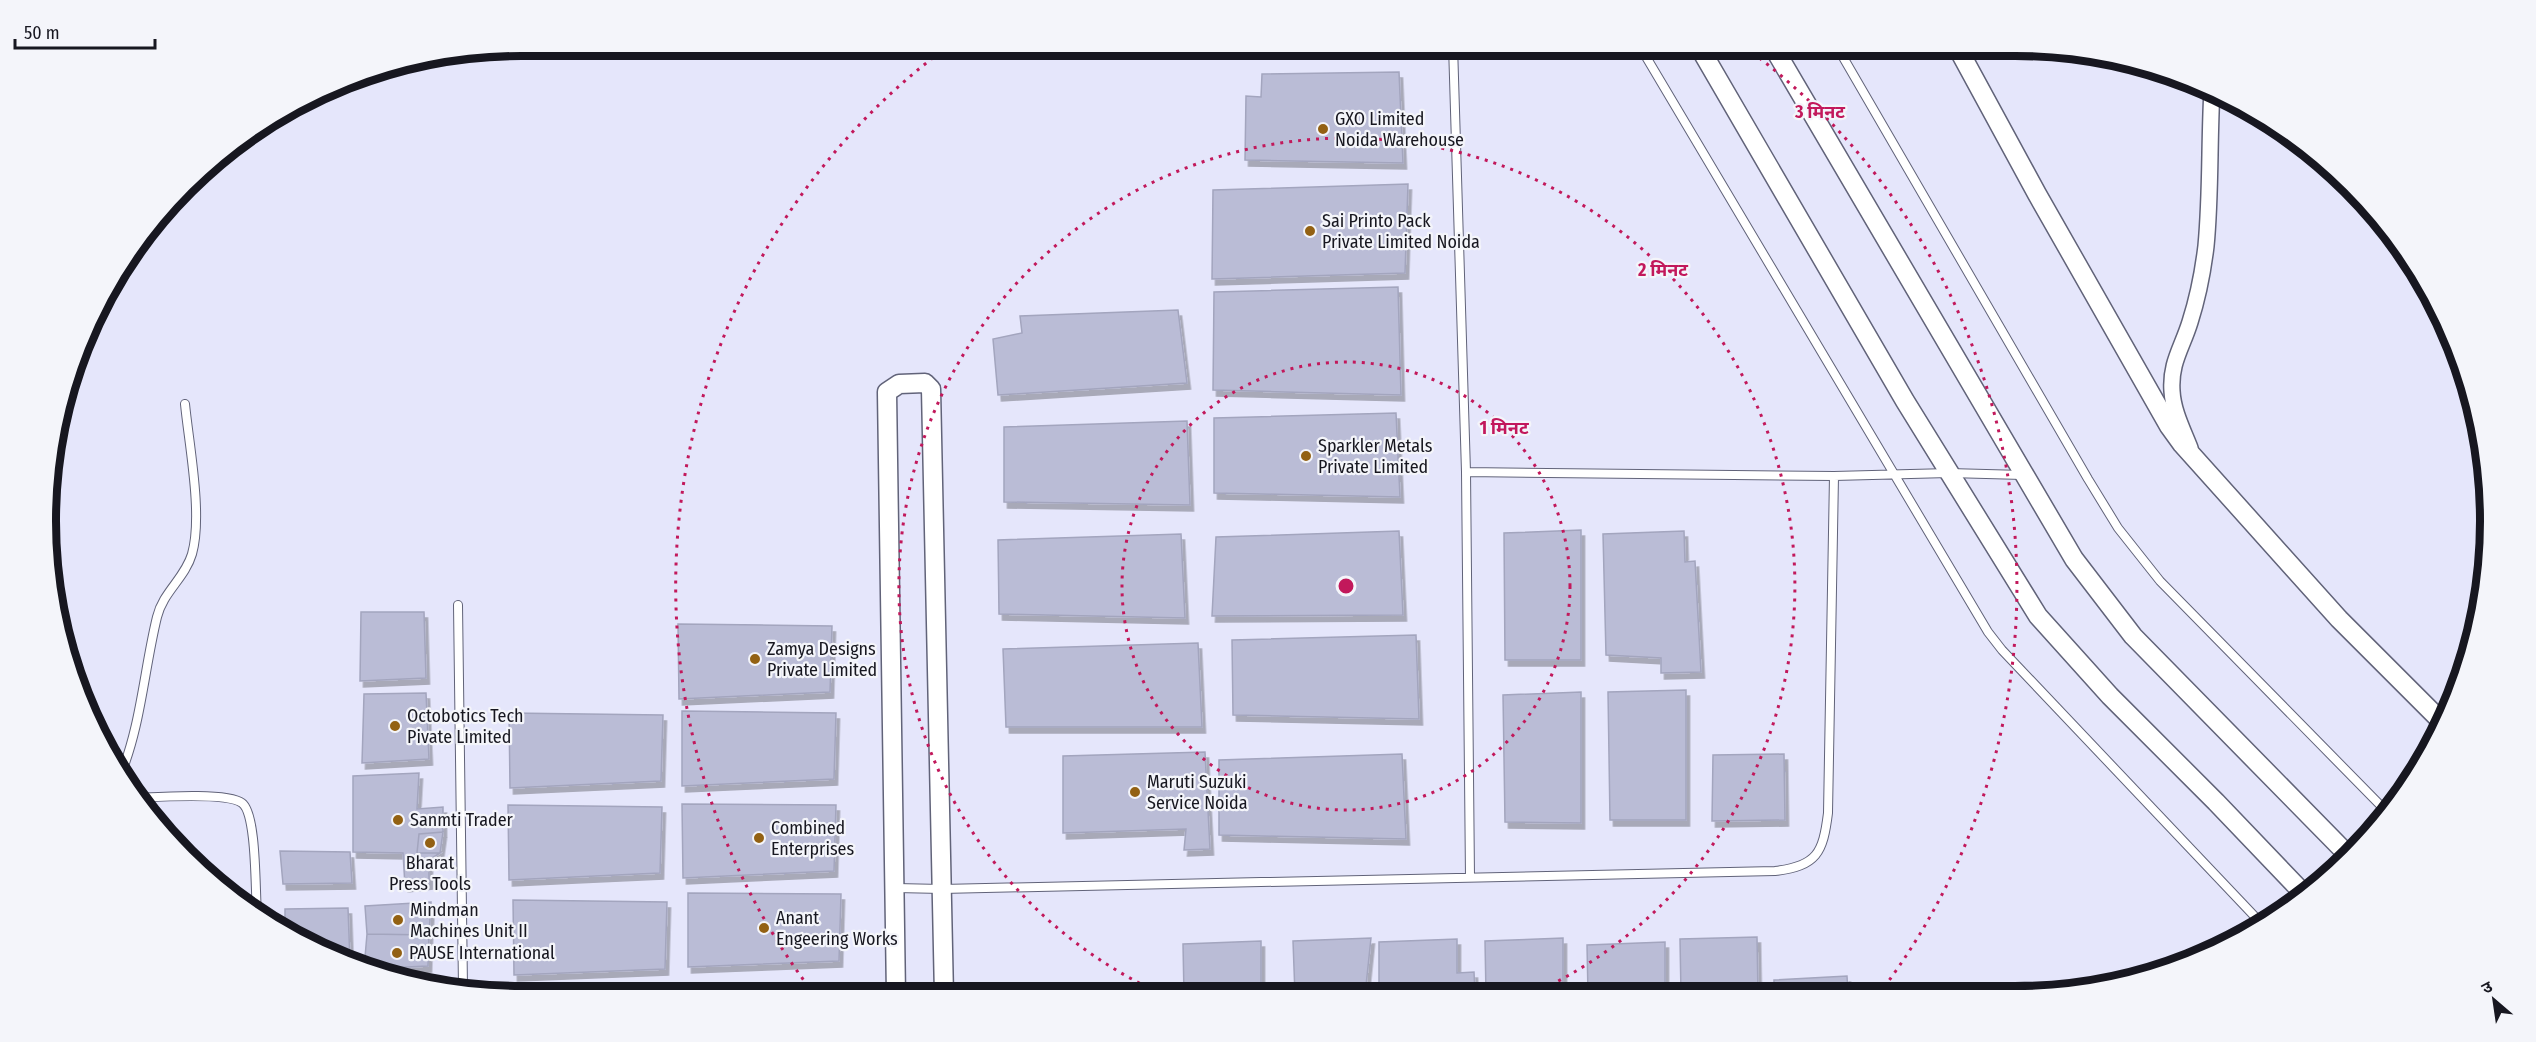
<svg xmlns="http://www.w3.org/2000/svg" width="2536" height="1042" viewBox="0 0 2536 1042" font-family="'Fira Sans Condensed','Noto Sans Devanagari',sans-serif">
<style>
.building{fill:#babcd6;stroke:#a3a5be;stroke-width:1.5;filter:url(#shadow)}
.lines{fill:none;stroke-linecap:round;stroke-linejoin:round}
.service-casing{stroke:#616379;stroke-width:10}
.minor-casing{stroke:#616379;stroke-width:18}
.tertiary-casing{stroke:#616379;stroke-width:21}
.service{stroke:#fff;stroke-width:8}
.minor{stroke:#fff;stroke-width:15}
.tertiary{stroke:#fff;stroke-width:18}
.ring{fill:none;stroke:#c2185b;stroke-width:3;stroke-dasharray:3 6}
.poi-dot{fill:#936113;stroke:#f4f5fa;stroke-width:2}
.labels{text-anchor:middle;stroke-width:4.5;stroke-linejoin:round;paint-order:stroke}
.poi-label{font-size:18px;fill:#171720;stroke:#f4f5fa;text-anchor:start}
.rim{fill:none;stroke:#171720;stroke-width:8}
.centre{fill:#c2185b;stroke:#f4f5fa;stroke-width:3}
.ring-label{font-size:18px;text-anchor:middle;font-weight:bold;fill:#c2185b;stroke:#f4f5fa;stroke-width:4.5;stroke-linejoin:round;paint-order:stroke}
</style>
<defs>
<filter id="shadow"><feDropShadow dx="3.5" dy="6" stdDeviation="0" flood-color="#0004"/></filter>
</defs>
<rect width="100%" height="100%" fill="#e5e6fb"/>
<!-- building -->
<path class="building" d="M1399,72L1403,163L1245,160L1246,96L1261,97L1262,74Z
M1408,184L1405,273L1212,279L1213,190Z
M1398,287L1401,395L1213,390L1214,292Z
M1178,310L1187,383L998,395L993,339L1022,333L1020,316Z
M1396,413L1400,497L1214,493V418Z
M1187,421L1190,505L1004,502V427Z
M1581,530V660H1505L1504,533Z
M1399,531L1403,615L1212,616L1216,537Z
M1684,531L1685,562L1695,561L1701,672L1661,673V658L1606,655L1603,534Z
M1181,534L1185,618L999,614L998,540Z
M361,612H424L426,678L360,681Z
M678,624L832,626L830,692L679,699Z
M1416,635L1419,719L1233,715L1232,640Z
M1198,643L1202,727H1006L1003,649Z
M1686,690V820H1610L1608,692Z
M1581,692V823L1505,822L1503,695Z
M426,693L429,759L362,763L364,694Z
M682,711L836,713L834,779L682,786Z
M509,713L663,715L661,781L510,788Z
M1205,752L1210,849L1184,850L1186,829L1063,833V756Z
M1402,754L1406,839L1219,835V760Z
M1784,754L1785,820L1712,821L1713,755Z
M419,773L417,809L443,807V832L419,834L417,853H440L429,860V883L405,886L403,853L353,852V776Z
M682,804L836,805L834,871L683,878Z
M508,805L662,807L660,873L509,880Z
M443,832L440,853H417L419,834Z
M280,851L350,852L352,883L283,884Z
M688,893L841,894L839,961L688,967Z
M513,900L667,902L665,969L514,975Z
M431,902L429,935L367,934L365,906Z
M348,908L350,962L285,927V909Z
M367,934L429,935L428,966L364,969Z
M1757,937L1758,994H1681L1680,939Z
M1371,938L1365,995H1295L1293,941Z
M1563,938V994H1486L1485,941Z
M1457,939V973L1474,972L1475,994L1379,995V942Z
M1261,941V995H1184L1183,944Z
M1665,942V994H1588L1587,945Z
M1847,976L1848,993L1774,994V980Z
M683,983L837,985V996L683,997Z
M508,987L662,989V997H521L508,995Z"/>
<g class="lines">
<defs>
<path id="service" d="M1453,45L1466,472L1470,877
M1639,45L1988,632L2002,650L2260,922
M1836,45L2088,479L2118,528L2160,581L2387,812
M1466,472L1834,476L1949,473L2023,475
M458,605L463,987
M120,776C141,726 144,670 157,617C163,592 185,578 192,554C203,515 189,445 185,404
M137,798C158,797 227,792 242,803C257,814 255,892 257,912
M896,888L942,889L1775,871C1817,866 1823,853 1828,813L1834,476"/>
<path id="minor" d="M2190,448C2183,430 2173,411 2172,391C2170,363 2182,348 2190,322C2198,297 2203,271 2206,246C2211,194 2209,142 2212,90"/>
<path id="tertiary" d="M1698,45L1905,401L2038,616L2110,696L2216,802L2304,894
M1772,45L2074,559L2133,636L2349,856
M1956,45L2037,194L2169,426L2182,444L2339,619L2442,722
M896,996L887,392L899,384L925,383L931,389L944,996"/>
</defs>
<!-- service casing -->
<use href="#service" class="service-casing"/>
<!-- minor casing -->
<use href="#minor" class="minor-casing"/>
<!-- tertiary casing -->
<use href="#tertiary" class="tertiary-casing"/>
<!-- service -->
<use href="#service" class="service"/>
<!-- minor -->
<use href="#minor" class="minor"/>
<!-- tertiary -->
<use href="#tertiary" class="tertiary"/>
</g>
<!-- distance rings -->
<g class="ring">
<circle cx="1346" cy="586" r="224"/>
<path d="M1164 995A448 448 0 1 1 1532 994"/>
<path d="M814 994A671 671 0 0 1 947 47M1745 47A671 671 0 0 1 1882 990"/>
</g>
<!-- markers -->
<g class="poi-dot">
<circle cx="1323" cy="129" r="6"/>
<circle cx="1310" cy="231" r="6"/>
<circle cx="1306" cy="456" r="6"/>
<circle cx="755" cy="659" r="6"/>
<circle cx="395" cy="726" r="6"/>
<circle cx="1135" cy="792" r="6"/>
<circle cx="398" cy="820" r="6"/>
<circle cx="759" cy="838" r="6"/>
<circle cx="430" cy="843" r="6"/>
<circle cx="398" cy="920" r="6"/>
<circle cx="764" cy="928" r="6"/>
<circle cx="397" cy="953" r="6"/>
</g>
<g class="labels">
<!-- poi labels -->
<g class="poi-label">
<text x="1335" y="125">GXO Limited<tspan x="1335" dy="21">Noida Warehouse</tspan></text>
<text x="1322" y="227">Sai Printo Pack<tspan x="1322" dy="21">Private Limited Noida</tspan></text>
<text x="1318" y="452">Sparkler Metals<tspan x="1318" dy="21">Private Limited</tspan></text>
<text x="767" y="655">Zamya Designs<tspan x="767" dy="21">Private Limited</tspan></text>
<text x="407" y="722">Octobotics Tech<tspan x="407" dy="21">Pivate Limited</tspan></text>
<text x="1147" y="788">Maruti Suzuki<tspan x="1147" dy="21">Service Noida</tspan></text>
<text x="410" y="826">Sanmti Trader</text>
<text x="771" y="834">Combined<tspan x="771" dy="21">Enterprises</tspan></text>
<text x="430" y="869" text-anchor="middle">Bharat<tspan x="430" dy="21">Press Tools</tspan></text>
<text x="410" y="916">Mindman<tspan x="410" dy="21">Machines Unit II</tspan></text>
<text x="776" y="924">Anant<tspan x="776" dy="21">Engeering Works</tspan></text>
<text x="409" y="959">PAUSE International</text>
</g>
</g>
<!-- crop -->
<path d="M0 0H2536V1042H0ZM521 56H2015A465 465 0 0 1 2480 521V521A465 465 0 0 1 2015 986H521A465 465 0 0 1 56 521V521A465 465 0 0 1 521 56Z" fill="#f4f5fa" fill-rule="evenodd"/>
<path class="rim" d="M521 56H2015A465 465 0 0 1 2480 521V521A465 465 0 0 1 2015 986H521A465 465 0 0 1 56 521V521A465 465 0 0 1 521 56Z"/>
<circle cx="1346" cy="586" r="9" class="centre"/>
<g class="ring-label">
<text x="1820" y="118">3 मिनट</text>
<text x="1663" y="276">2 मिनट</text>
<text x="1504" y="434">1 मिनट</text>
</g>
<!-- north arrow -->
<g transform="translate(2494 1000) rotate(331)" stroke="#f4f5fa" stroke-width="4.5" paint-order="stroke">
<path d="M0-4.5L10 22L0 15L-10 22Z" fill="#171720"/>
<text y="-9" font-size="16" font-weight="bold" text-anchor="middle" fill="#171720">उ</text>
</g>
<!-- scale -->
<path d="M15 39v9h140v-9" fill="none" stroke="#171720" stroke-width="3"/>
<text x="24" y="39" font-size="18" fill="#171720" stroke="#f4f5fa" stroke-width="4.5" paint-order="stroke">50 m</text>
</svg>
